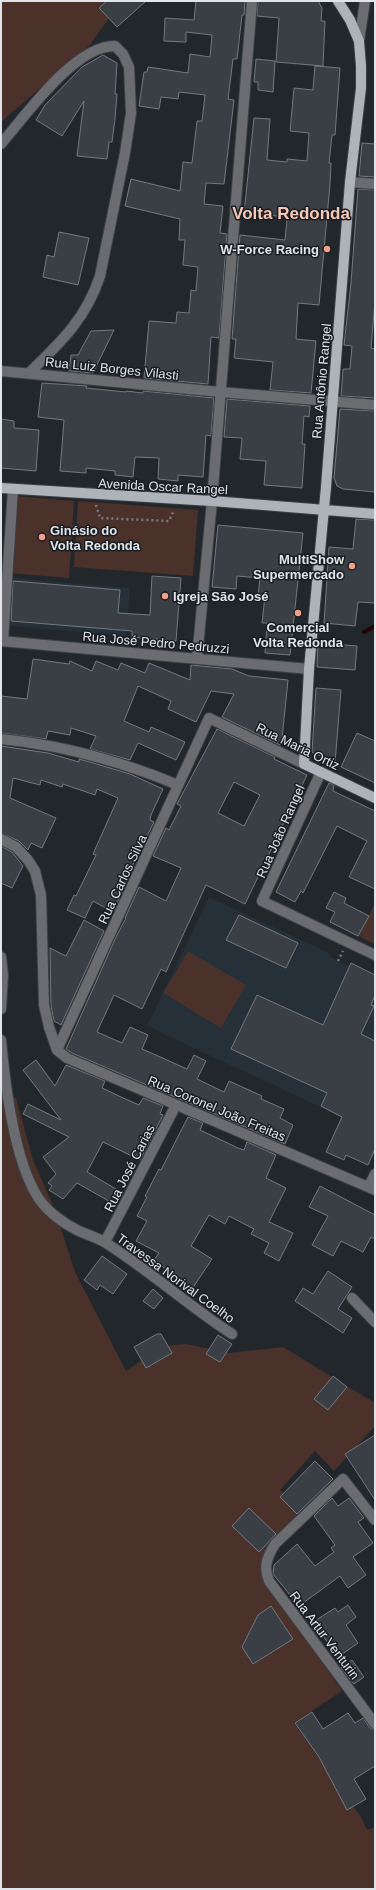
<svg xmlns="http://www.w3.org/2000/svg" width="376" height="1890" viewBox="0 0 376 1890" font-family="Helvetica,sans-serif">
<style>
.built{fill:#263039}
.green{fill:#4a312a}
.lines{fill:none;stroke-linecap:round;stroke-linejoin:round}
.stream{stroke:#220400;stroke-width:4}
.building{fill:#3a3f45;stroke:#73797f;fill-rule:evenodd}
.minor-casing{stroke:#3d4146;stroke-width:12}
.major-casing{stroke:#3d4146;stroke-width:12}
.path{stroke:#777b7f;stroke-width:2.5;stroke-dasharray:2 3;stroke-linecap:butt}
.minor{stroke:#6a6c6f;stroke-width:10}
.major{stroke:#aeb3b9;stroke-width:10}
.poi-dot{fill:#f39f86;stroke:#181d22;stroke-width:1.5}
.labels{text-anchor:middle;stroke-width:3;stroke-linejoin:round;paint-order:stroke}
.poi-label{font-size:13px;font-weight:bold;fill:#e1e4e8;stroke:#181d22;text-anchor:end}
.street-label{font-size:13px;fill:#e1e4e8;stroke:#181d22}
.district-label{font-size:17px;font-weight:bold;fill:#f9c8b9;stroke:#181d22}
</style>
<rect width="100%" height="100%" fill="#22272c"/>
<!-- built -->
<path class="built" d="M13,578L130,588L126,636L9,626Z
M209,897L331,954L330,957L375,979V1056L346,1119L147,1026Z"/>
<!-- green -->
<path class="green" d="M1,1H121L90,45L1,122Z
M15,496L74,501L69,578L9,573Z
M78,501L198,510L193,576L74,567Z
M375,903V945L359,936Z
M188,951L246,985L221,1028L163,993Z
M16,1098L33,1160L55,1210L75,1272L126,1371L153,1353L171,1345L186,1344L230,1353L283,1347L375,1403V1426L334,1471L315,1451L280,1490L302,1509L270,1544L264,1577L342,1691L294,1723L361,1817L367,1830L375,1827V1889H1V1099Z"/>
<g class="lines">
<!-- stream -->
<path class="stream" d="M364,632L375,626"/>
</g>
<!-- building -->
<path class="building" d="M107,1H146L117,27L99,8Z
M196,1H245L244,15H242L237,59H233L228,99L234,100L224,184L206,183L204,204L223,206L220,233L227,234L219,338L211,337L208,384L144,378L149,321L176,323L177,312L189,313L191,290L196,291L198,267L183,265L185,240H179L180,219L125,206L131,179L180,191L183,162L192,163L197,121H202L205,95L179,92L178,99L161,97L159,109L139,106L144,72H147L148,67L188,73L190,54L210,57L212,35L186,32V42L164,41L165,18L194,20Z
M258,1H318L322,8L321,21H325L323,66L276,62L279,18L257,16Z
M103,55L117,63L115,94H117L115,119L112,142H109L107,159L77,156L84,101L62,136L36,120L45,105L82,67Z
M256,59L275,61L273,92L258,90V82H254Z
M315,66L340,68L335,135H332L329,163H331L330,184L319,305L298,303L296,339L316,341L311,393L270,390L273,362L234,358L236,339H232L240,235L285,240L287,219V217L244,213L254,118L270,119L267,160L287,162V159L307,161L309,133L290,131L294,88L313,90Z
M362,143L375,144V177L359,176Z
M358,189L375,190V301L371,348L375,349V398L341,396L343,369H350L352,346L344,345L351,283Z
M59,232L89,238L78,285L43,277L47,255L54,257Z
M114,330L93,373L69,371L71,355H78L91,331Z
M42,383L87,386L86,388L126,392V391L143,393V391L214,398L211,436L206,435L203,477L178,475V481L158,479L159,458L135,457L133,477L115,475V471L86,468V473L60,471L64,420L38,417Z
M227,399L310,406L309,417L304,416L302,444H305L302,488L264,485L266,461L240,459L242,438L224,437Z
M340,409L375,411V492L343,489L337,486L334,478Z
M1,419L14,421V428L39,430L36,471L1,468Z
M356,519L375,520V603L358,602L355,626L324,623L329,547L353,549Z
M218,525L303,533L290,655L265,653L267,623H262L265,596H258L260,578L237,576L236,589L212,587Z
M152,576L181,578L176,641L132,637V631L11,621L13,581L120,590L118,613L150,615Z
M318,643L357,646L355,670L317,667Z
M33,659L69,664L70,661L92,671L96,661L118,670L121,663L145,673L149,663L190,680L191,665L232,669L249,676L288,680L282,739L280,745L222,717L234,694L211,691L196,722L168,709L171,701L138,686L124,721L149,732L151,727L185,742L176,760L138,743L130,760L90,749L96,736L71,728L70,735L48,731L46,739L1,733V696L27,699Z
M316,688L341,690L335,763L312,752Z
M217,729L275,757L274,759L307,775L245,904L206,885L166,972L161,969L142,1009L114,995L97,1032L122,1043L130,1027L148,1035L142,1049L158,1056L187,1069L194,1055L206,1061L197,1079L224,1092L229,1081L262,1096L261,1099L284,1109L280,1118L293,1125L285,1144L72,1053L66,1049L116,937L126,918H125L139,887L166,901L181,868L153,856L166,828L169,830L181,806L177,804ZM234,782L260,795L244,826L218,813Z
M357,733L375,741V783L341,767Z
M1,746L48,753L79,762V759L90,762L130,774L163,789L151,815L150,820L154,822L125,881L127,882L113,912L93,901L85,918L67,910L74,895L76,896L96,855L93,854L118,798L97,789L95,795L63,784L62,787L41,780L40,785L13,778L10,798L56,818L42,848L31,843L28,850L19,841L1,833Z
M329,783L334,785L333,791L375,811V889L349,877L367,841L337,826L303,893L301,891L295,902L276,892Z
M1,846L12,852L23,866L12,888L1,883Z
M334,892L346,898L344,903L369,916L358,936L330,922L335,912L326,908Z
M239,915L298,943L286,968L226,940Z
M84,920L104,931L61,1025L54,1021L51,1006L50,948L66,956Z
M351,963L375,975V995L371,1005L374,1006L361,1034L375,1041V1149L368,1165L346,1155L344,1160L326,1152L342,1117L321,1106L327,1093L231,1049L257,995L323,1025Z
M36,1060L55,1086L66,1065L105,1081L102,1088L121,1097L139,1105L143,1098L163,1106L160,1114L163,1115L140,1160L103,1142L87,1172L121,1192L114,1204L77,1183L63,1199L49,1190L52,1186L48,1183L56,1174L43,1157L69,1137L23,1114L28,1104L61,1120L23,1070Z
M188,1117L203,1123L200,1130L238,1148L244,1150L247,1142L276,1155L266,1178L286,1188L269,1222L293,1233L279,1261L264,1253L269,1243L251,1234L254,1229L229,1216L225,1224L209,1215L191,1246L212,1259L192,1289L154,1260L159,1253L136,1241L147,1221L137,1216L147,1197L145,1196L159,1169L161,1170Z
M320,1186L375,1215V1239L371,1237L363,1252L341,1241L333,1256L312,1245L328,1216L309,1207Z
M102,1256L127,1274L113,1294L100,1285L97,1290L84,1280Z
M328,1271L352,1287L338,1309L352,1318L343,1333L295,1301L303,1288L313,1294Z
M153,1289L163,1298L154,1309L143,1301Z
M157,1334H161L172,1353L146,1368L134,1347Z
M218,1335L232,1344L220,1362L206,1354Z
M333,1376L347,1387L328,1410L314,1399Z
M375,1435V1500L345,1454Z
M315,1461L333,1479L297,1514L280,1497Z
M332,1498L338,1506L349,1498L364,1518L358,1522L373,1543L353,1557L366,1575L348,1588L340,1576L299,1606L273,1574L274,1565L297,1544L315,1566L334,1552L331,1548L335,1545L314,1516Z
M249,1508L276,1534L259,1552L232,1526Z
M348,1605L356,1617L346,1625L358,1643L338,1657L313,1622L335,1608L338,1612Z
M271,1606L293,1639L253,1664L242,1647L258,1615Z
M352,1660L364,1677L354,1684L341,1668Z
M312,1712L323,1729L348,1713L355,1723L363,1718L370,1728L375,1730V1766L354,1779L366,1799L347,1810L319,1757L295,1723Z"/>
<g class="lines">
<defs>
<path id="minor" d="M359,41L365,1
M1,144C26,115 75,45 115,46L123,54L129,67L131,113L125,153L100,276C86,319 60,343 29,373
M350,182L375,184
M1,371L220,392L375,405
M1,641L309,669
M3,641L13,489
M197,658L212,501L252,1
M1,739C61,745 123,762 178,785
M321,772L262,901L375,955
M1,839L16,847L28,860L35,871L41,895L44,1005L49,1027L57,1050L67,1058L375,1190
M1,957L3,975L1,1009
M1,1040C5,1084 14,1162 39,1199C48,1212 64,1224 79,1231C88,1235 98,1238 106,1243C150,1271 189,1306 232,1334
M57,1050L209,718L304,764
M369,1186L375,1174
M105,1242L176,1105
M352,1298L375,1322
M375,1520L343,1479L275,1544C267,1557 263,1567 269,1581L375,1724"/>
<path id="major" d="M338,1L350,20L359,41L361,66V88L350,182L326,487L309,669L304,764L375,798
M1,488L212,501L375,514"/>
</defs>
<!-- minor casing -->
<use href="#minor" class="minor-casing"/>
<!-- major casing -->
<use href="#major" class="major-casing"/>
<!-- path -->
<path class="path" d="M96,505L100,518L169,521L174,510
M338,961L343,951"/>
<!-- minor -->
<use href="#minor" class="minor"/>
<!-- major -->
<use href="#major" class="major"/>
</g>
<!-- markers -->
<g class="poi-dot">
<circle cx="327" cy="249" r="4"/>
<circle cx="42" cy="537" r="4"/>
<circle cx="352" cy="566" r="4"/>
<circle cx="165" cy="596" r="4"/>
<circle cx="298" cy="613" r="4"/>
</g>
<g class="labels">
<!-- poi labels -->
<g class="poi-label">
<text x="319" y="254">W-Force Racing</text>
<text x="50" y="535" text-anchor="start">Ginásio do<tspan x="50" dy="15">Volta Redonda</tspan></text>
<text x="344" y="564">MultiShow<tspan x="344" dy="15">Supermercado</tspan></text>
<text x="173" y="601" text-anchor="start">Igreja São José</text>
<text x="298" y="632" text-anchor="middle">Comercial<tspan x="298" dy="15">Volta Redonda</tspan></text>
</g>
<!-- street labels -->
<g class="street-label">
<text transform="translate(112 368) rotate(6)" y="5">Rua Luiz Borges Vilasti</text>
<text transform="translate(321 381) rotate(-85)" y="5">Rua Antônio Rangel</text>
<text transform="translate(163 486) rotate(3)" y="5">Avenida Oscar Rangel</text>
<text transform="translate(156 642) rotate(5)" y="5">Rua José Pedro Pedruzzi</text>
<text transform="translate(298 746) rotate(26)" y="5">Rua Maria Ortiz</text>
<text transform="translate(280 831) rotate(-66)" y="5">Rua João Rangel</text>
<text transform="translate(122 879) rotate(-65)" y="5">Rua Carlos Silva</text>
<text transform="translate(217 1108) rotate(23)" y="5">Rua Coronel João Freitas</text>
<text transform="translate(129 1168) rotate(-63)" y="5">Rua José Carias</text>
<text transform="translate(176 1278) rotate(36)" y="5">Travessa Norival Coelho</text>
<text transform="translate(325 1635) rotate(53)" y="5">Rua Artur Venturin</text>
</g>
<!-- district labels -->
<g class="district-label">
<text x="291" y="219">Volta Redonda</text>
</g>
</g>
<!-- border -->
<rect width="376" height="1890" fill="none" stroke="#e1e4e8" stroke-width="4"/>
</svg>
